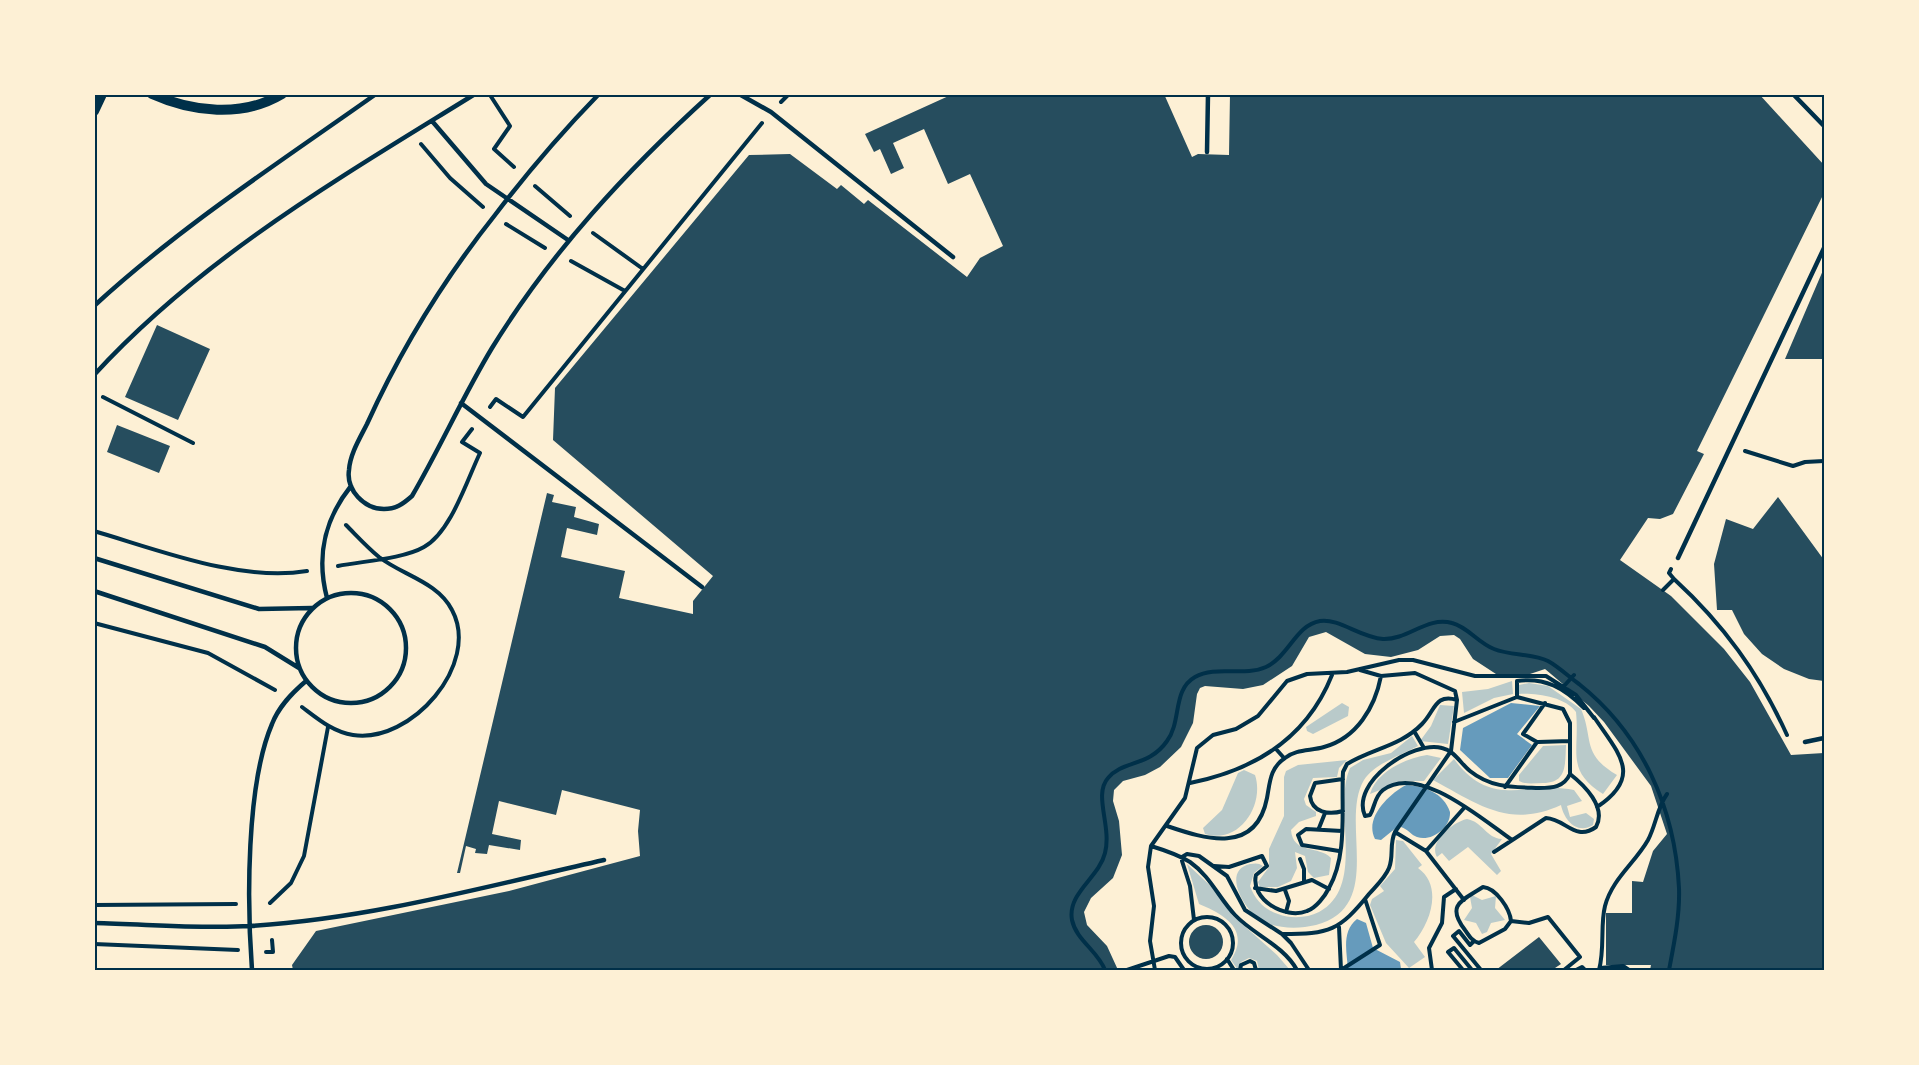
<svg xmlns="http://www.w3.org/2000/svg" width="1919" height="1065" viewBox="0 0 1919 1065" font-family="Signika,sans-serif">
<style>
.green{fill:#b9caca}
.water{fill:#669bbc}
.building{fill:#264d5e}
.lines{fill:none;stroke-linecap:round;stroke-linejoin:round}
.path{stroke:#003049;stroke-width:4}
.service{stroke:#003049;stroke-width:4.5}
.tertiary{stroke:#003049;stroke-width:10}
.neatline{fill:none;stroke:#003049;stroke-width:2}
</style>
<rect width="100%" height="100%" fill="#fdf0d5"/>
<!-- green -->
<path class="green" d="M1512,681L1513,694L1494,698L1464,713L1462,692L1488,689Z
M1529,683L1548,686L1581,709C1594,739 1581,754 1617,775L1603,794C1565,770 1580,752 1576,712C1565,697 1537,693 1519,694V685Z
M1342,703L1349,707L1348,716L1313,734L1307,731L1306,727Z
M1440,705L1454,706L1448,744L1420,741L1431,726Z
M1412,736L1418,746C1402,755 1375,763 1364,780C1339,822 1386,906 1316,925C1299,929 1278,929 1262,921C1246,912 1220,871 1250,864C1256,863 1259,863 1263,866L1254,873L1250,886C1255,900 1265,910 1278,914C1291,919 1307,918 1319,912C1367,886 1332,809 1350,768L1363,760L1391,753Z
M1566,745C1565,765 1567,783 1543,783C1535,783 1527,785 1519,781V775L1543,746Z
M1427,755L1441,758L1424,781H1402L1370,794C1376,772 1406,758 1427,755Z
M1454,759C1491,810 1527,781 1574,790L1582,801L1567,806L1570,817L1586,813L1594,819L1593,825C1577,835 1564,820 1561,805C1509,829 1478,804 1433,780Z
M1347,760L1339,768L1337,777L1313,778L1304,799L1306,805L1316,812V816L1299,822L1291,830C1293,855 1319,845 1331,858L1329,875L1314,878L1308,872L1305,856L1295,852L1297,868L1291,881L1278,887H1260L1258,882L1269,867V849L1284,816V777L1286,771L1298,765Z
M1244,770L1255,775C1265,805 1239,845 1205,834L1203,828L1222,810L1238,773Z
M1467,819C1483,822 1486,838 1502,839L1491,854L1501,871L1497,875L1468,847L1449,861L1442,853L1437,857C1428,842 1453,822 1467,819Z
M1396,840L1403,841L1422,865L1418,868C1443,886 1431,922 1414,942L1425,957L1409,968L1386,943L1370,905L1372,899L1384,891L1380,886L1395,869Z
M1187,864L1215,890L1232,915L1277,955L1290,970H1259L1257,961L1249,958L1241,962L1238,970L1231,960C1251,929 1223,914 1199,904Z
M1472,895L1482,900L1496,896L1495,908L1505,920L1491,923L1487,932L1482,934L1476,923L1464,920L1472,908L1470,897Z"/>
<!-- water -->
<path class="water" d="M1511,703L1540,706L1517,734L1532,745L1508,778H1490L1460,750L1463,728Z
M1406,785C1424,786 1444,793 1450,812C1451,827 1432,842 1417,837C1411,835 1408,829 1401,827H1397L1381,840L1375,839C1364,818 1389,794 1406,785Z
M1357,919L1366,923L1373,948L1400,962L1401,969L1348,970C1347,952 1341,932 1357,919Z"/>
<!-- building -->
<path class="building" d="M953,94H1164L1192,157L1198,154L1229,155L1230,94H1759L1824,165V193L1697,451L1704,454L1673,514L1660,519L1648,518L1620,560L1671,596L1724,649L1750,682L1791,755L1824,753V970H1650L1651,965H1606V913H1632V881L1643,882L1653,851L1667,834L1651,786L1604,722L1589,706L1545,669L1527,675L1496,674L1473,659L1460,639L1454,635L1440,636L1418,650L1391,657L1365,654L1326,632L1309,637L1292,666L1263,685L1243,689L1205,686L1200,688L1197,694L1193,723L1181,747L1160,767L1145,775L1123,781L1114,790L1113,801L1119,821L1122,855L1113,878L1091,898L1084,912L1087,925L1107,946L1118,970H293L292,965L316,931L509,891L640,856L638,831L640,810L562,790L556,815L499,801L492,834L521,840L520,850L489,845L487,854L475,853L476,849L466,846L460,873H457L547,493L554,495L552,502L576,507L574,517L599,524L597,535L567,528L561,557L625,571L619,598L693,614V601L713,576L553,440L555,388L749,155L790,154L837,189L841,185L864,204L868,200L967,277L980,258L1003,246L970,174L948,184L924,129L893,143L904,168L891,174L880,149L874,152L865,134Z
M1824,268V359H1785Z
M157,325L210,349L178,420L125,397Z
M117,425L170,446L159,473L107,452Z
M1778,497L1824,560V681L1809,679L1784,669L1762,654L1744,634L1732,610H1717L1714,564L1726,519L1753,529Z
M1189 942a17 17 0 1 1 34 0a17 17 0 1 1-34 0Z
M1539,937L1561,964L1552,970H1496Z"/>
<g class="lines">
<!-- path -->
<path class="path" d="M490,95L510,126L494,149L514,167
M781,102L789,94
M421,144L450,178L483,207
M535,186L570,216
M506,224L545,248
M593,233L643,269
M571,261L625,291
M103,397L193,443
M490,407L496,399L523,417L762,123
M1745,451L1793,466L1805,462L1824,461
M94,531C159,550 239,582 307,571
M338,566C363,561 403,559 424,547C451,532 467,480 480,453L462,442L472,429
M1674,579C1723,624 1759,673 1787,735
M1663,590L1674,579L1669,573L1671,569
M94,623L208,653L275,690
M1564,686L1574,675
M1517,697V681C1545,677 1564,688 1584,708
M302,707C318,719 333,732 353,735C411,744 481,664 452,610C438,582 402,575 379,557C367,547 357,536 346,525
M1594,717C1618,753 1644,776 1597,807
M1454,722L1517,697L1563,709L1570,723V774C1564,787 1553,788 1539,788C1513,787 1491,788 1470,771C1460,763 1455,751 1442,748C1413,740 1350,782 1365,816L1370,815C1375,807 1374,797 1383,790C1418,763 1483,820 1512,840
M1414,731L1424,748
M1538,742L1570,741
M1276,749L1284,758
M1190,783C1255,770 1307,738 1332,675
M1505,787L1537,742L1523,734L1545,703
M1343,811C1329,815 1312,813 1310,796L1315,783L1343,779
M1167,826C1205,839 1256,855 1267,798C1270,782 1270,768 1285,758C1296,749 1311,751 1324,747C1357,738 1375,707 1381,676
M1319,828L1325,813
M1395,832L1426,851L1464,900
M1151,846C1164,850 1179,855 1190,862C1210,876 1219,898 1235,915C1254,935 1283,945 1297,970
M1339,851L1302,845L1298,835L1306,829L1342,831
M1426,851L1464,808
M1494,852L1546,818C1566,819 1575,842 1596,827C1607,807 1584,785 1570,774
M1300,859L1304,869V881
M1214,866L1229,867L1262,856L1267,866L1256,875C1250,899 1285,920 1307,911C1316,908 1325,896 1329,888C1348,854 1341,809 1343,772L1347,764C1371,749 1401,746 1422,724C1435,711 1435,693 1457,700
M1483,887C1496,888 1510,909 1511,921L1505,929L1479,943C1472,941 1469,936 1465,930C1446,905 1461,901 1483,887Z
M1255,888L1276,891L1312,880L1329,889
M1285,890L1289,901L1286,912
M270,903L291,883L304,856L328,727
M94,905L236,904
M1181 943a26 26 0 1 1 52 0a26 26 0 1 1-52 0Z
M1194,920L1190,886L1182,861V857L1187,854L1199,856L1227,876L1245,910L1282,934L1291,943L1309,970
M1511,921L1529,923L1548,917L1580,957L1564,970
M1339,927L1341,970L1380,945L1365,899
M1282,934C1330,934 1339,931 1369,894C1376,886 1385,878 1389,868C1394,856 1389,844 1395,832L1451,751L1457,700L1455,691L1415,673L1381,676L1360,670
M1474,941L1470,945L1459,931L1453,936L1481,970
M94,944L238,950
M266,952H273L272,940
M1227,959L1234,970
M1600,968L1623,966L1629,970
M1105,970C1098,951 1076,940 1072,920C1067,893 1099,878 1105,853C1112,826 1093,795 1108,778C1123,760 1149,767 1167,741C1182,721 1172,690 1195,677C1216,665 1244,677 1266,667C1289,656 1296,625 1320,621C1339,618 1361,638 1383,639C1408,640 1427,616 1452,623C1468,627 1478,643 1494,649C1511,656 1532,653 1548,661C1559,667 1569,677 1579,684C1642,734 1675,808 1679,888C1680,915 1674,944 1669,970
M1127,970L1169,956L1175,957L1184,970
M1155,970L1150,941L1154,906L1148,867L1151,846L1185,798L1197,748L1213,735L1236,729L1258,716L1287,681L1307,674L1347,672L1399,660H1413L1475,676H1546L1576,695L1594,718
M1240,970L1241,965L1250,961L1254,963L1256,970
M1432,970L1429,948L1442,923L1444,897L1456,889
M1463,970L1448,952L1454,948L1472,970
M1576,970L1582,967L1585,970
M1599,970C1605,948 1600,926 1605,906C1612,879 1635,863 1648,840C1656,825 1657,808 1667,794"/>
<!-- service -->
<path class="service" d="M599,94C562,132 527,173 495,215C444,279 401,349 367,424C360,438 350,454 349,470C346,490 364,509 384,509C396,509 403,504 412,496C440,448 463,396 492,348C551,252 627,170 711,94
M739,94L771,112L953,257
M1793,94L1824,126
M432,121L486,184L568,240
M1207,152L1208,94
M94,306C181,226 280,162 376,94
M94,375C202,257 341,177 475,94
M461,403L702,587
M94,558L259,609L312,608
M1678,558L1824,248
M94,591L265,647L299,668
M296 648a55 55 0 1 1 110 0a55 55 0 1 1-110 0Z
M327,598C316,556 324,520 351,486
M1805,742L1824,738
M94,923C146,924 198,929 250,926C369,919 488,886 604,860
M252,970C247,904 246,785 272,724C279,706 292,693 306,681"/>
<!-- tertiary -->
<path class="tertiary" d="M152,94C192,112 242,118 282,94
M94,111L102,94"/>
</g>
<!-- border -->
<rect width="1919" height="1065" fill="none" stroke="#fdf0d5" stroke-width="192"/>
<rect x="96" y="96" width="1727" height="873" class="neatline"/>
</svg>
